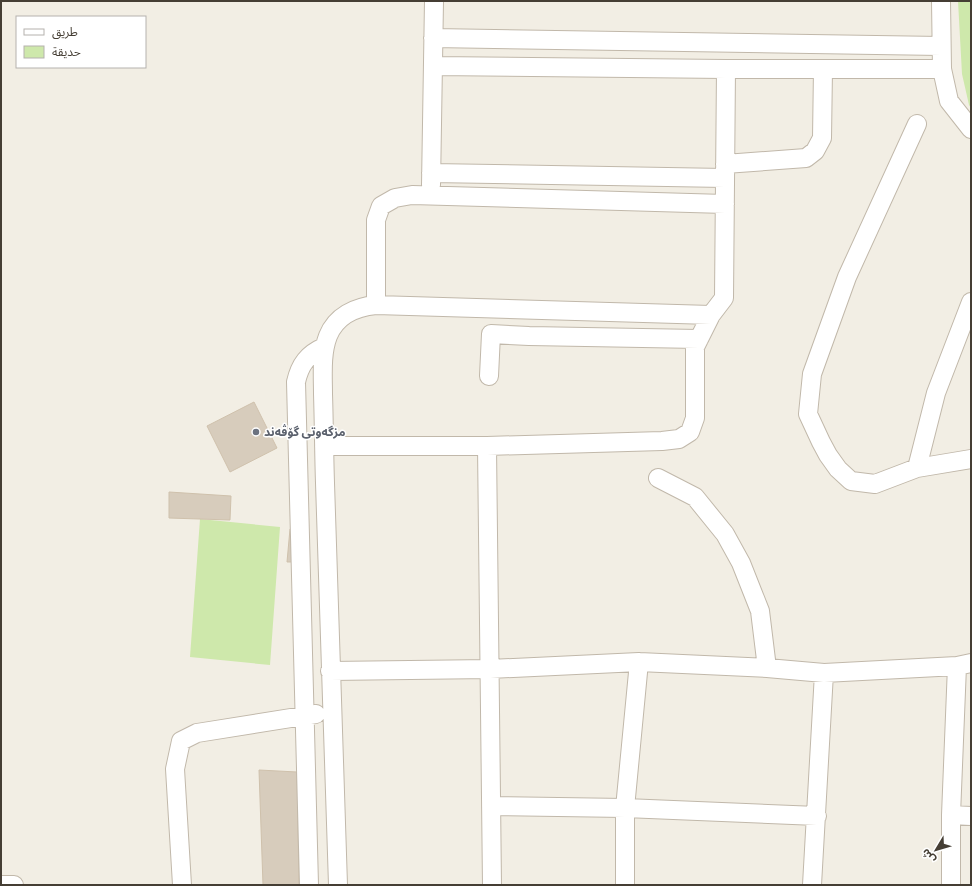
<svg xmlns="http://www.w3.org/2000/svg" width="972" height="886" viewBox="0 0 972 886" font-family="'Fira Sans Condensed','Noto Sans Arabic',sans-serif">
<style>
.green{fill:#cee8ab}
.building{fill:#d7ccbc;stroke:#cfc1ac}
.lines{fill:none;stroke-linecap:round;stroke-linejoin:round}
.street-casing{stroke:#c1b8aa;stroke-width:20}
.street{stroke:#fff;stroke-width:18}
.worship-dot{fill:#6b7280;stroke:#fff;stroke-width:1.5}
.labels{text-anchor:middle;stroke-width:3;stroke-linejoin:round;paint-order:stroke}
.worship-label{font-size:12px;font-weight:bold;fill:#5b616d;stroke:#fff;text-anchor:start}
</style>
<rect width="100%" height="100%" fill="#f2eee4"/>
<!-- green -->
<path class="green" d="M958,1H971V108L969,105L962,74Z
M200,519L280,527L270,665L190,657Z"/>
<!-- building -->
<path class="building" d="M254,402L277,448L230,472L207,426Z
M169,492L231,496L230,520L169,518Z
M290,529L302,530L300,562H287Z
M259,770L297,772L299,885H263Z"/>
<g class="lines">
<defs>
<path id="street" d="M941,1L942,69L949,101L971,129
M433,38L941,46
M433,66L726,69H942
M917,124L847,277L812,374L808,414L821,442L828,455L838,469L851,481L875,484L917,468L971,459
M725,164L806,158L815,151L822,138L823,69
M431,173L725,178
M431,185L434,1
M376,305V220L381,206L395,198L412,195L725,204
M489,376L491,334L529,336L699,339
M324,446H487L662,441L679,439L690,432L695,418V347L711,315L724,298L726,69
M487,446L492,885
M917,468L936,393L971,302
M658,478L695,497L725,534L741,563L760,611L767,668
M330,671L490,669L639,662L767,668L824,673L957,666L971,663
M491,806L625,808L817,816
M951,815L971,816
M1,885H14
M182,885L175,769L181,741L197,733L316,714
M309,885L296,382C300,364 308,354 324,347
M338,885C333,751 329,617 325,483C324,454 324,424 323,394C323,376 321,354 328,336C336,316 355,307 376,305L711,315
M625,885V808L639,662
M812,885L824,673
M951,885V815L957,666"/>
</defs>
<!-- street casing -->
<use href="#street" class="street-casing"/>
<!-- street -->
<use href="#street" class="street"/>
</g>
<!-- markers -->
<circle class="worship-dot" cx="256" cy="432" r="4"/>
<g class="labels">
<!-- worship labels -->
<g class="worship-label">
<text x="264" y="436">مزگەوتی گۆڤەند</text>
</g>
</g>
<!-- border -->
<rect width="972" height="886" fill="none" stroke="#453e34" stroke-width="4"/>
<!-- legend -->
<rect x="16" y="16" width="130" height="52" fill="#ffffff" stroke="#b5b2ae"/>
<rect x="24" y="29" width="20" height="6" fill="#ffffff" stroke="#b5b2ae"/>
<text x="52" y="36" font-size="12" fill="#453e34">طريق</text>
<rect x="24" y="46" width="20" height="12" fill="#cee8ab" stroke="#b5b2ae"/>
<text x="52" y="56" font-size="12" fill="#453e34">حديقة</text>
<!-- north arrow -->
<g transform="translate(936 850) rotate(232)" stroke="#ffffff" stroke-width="3" paint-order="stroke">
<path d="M0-3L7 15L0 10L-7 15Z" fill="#453e34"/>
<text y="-6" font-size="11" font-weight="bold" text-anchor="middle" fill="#453e34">ش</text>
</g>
</svg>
